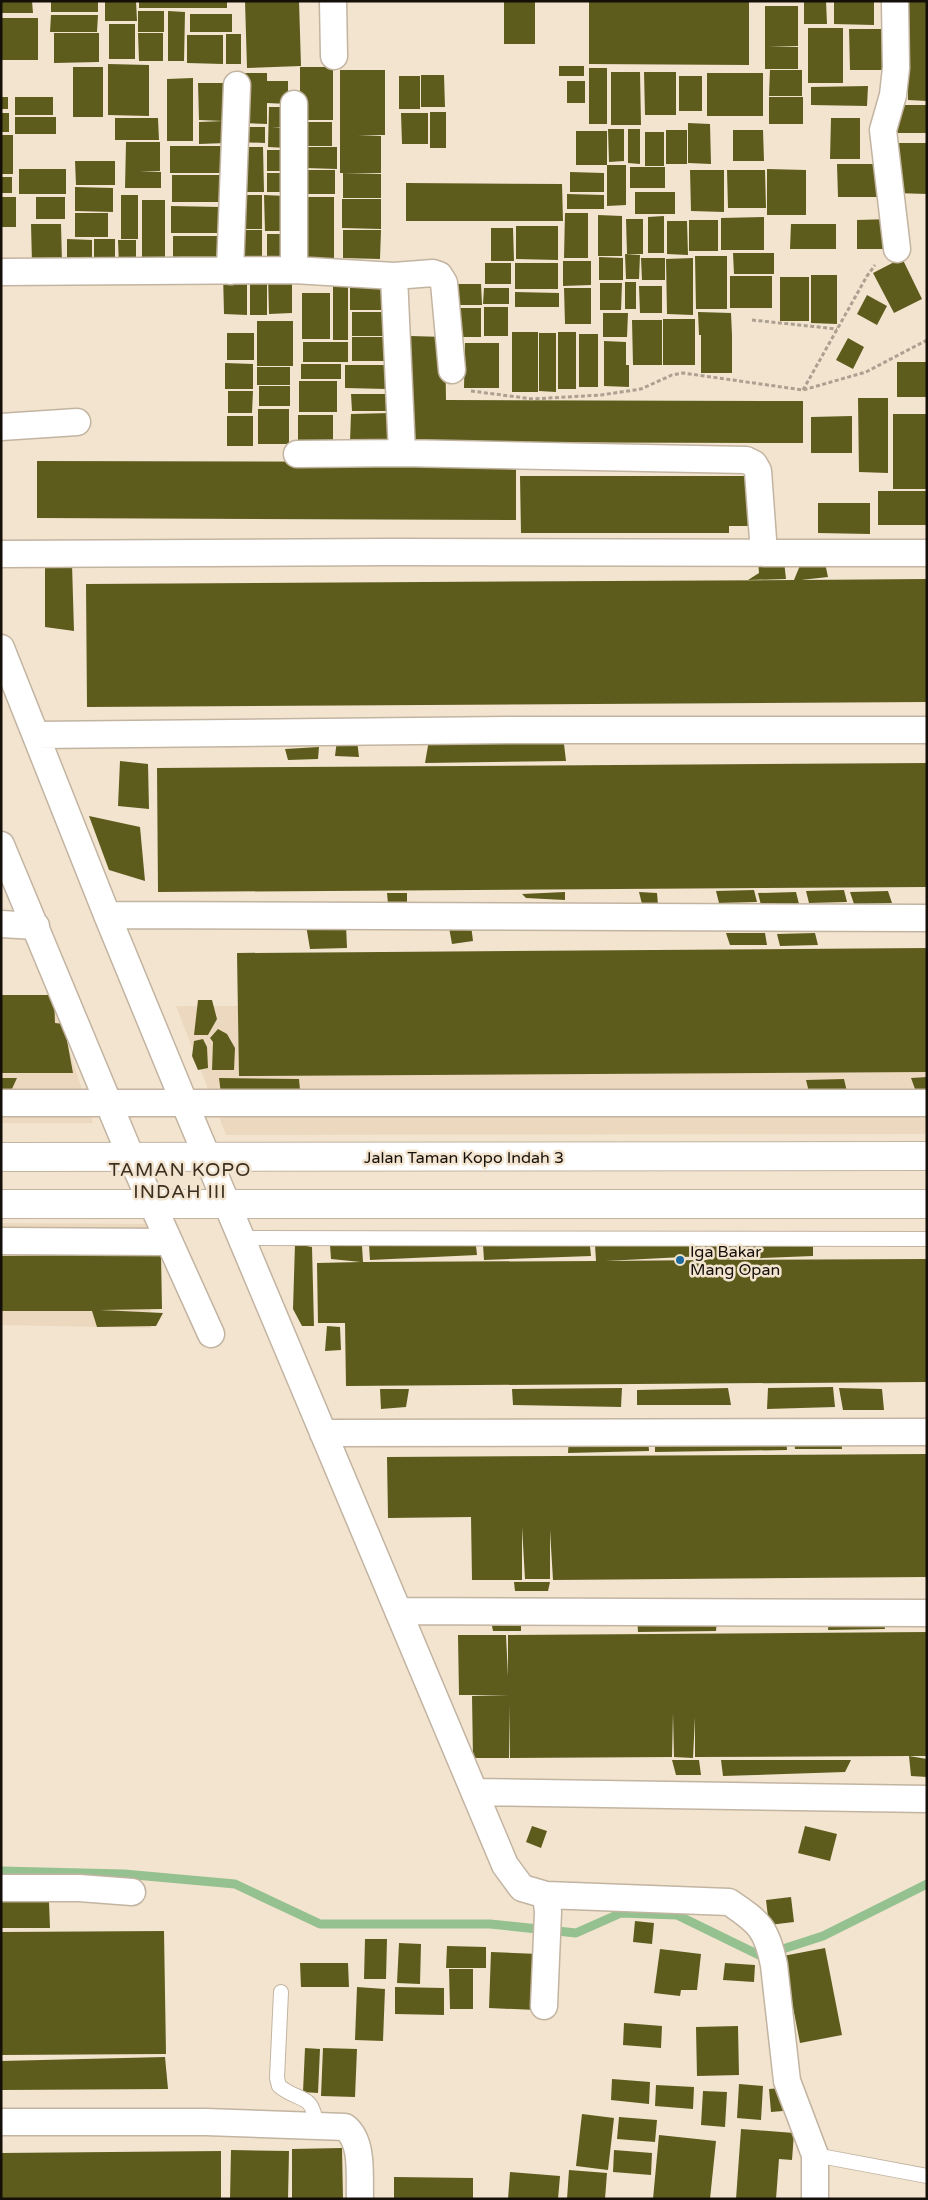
<svg xmlns="http://www.w3.org/2000/svg" width="928" height="2200" viewBox="0 0 928 2200" font-family="'Varela Round',sans-serif">
<style>
.built{fill:#ecd8be}
.lines{fill:none;stroke-linecap:round;stroke-linejoin:round}
.stream{stroke:#94c18f;stroke-width:9}
.building{fill:#5d5c1c}
.lane-casing{stroke:#c2b4a1;stroke-width:16}
.street-casing{stroke:#c2b4a1;stroke-width:29}
.secondary-casing{stroke:#c2b4a1;stroke-width:30}
.path{stroke:#aca090;stroke-width:3;stroke-dasharray:4 2.5;stroke-linecap:butt}
.lane{stroke:#fff;stroke-width:14}
.street{stroke:#fff;stroke-width:26}
.secondary{stroke:#fff;stroke-width:28}
.poi-dot{fill:#1f6b9e;stroke:#f3e4d0;stroke-width:2}
.labels{text-anchor:middle;stroke-width:5;stroke-linejoin:round;paint-order:stroke}
.street-label{font-size:16px;fill:#140f09;stroke:#f3e4d0}
.poi-label{font-size:16px;fill:#140f09;stroke:#f3e4d0;text-anchor:start}
.quarter-label{font-size:19px;letter-spacing:1px;fill:#3b2f1f;stroke:#f3e4d0}
</style>
<rect width="100%" height="100%" fill="#f3e4d0"/>
<!-- built -->
<path class="built" d="M176,1006H927V1134L226,1135Z
M1,1012L57,1013L93,1123H1Z
M1,1223L150,1224L151,1328L1,1325Z"/>
<g class="lines">
<!-- stream -->
<path class="stream" d="M1,1871L124,1874L235,1884L320,1924H490L576,1933L621,1913L677,1915L761,1956L823,1936L927,1884"/>
</g>
<!-- building -->
<path class="building" d="M1,1H32L33,13H1Z
M51,1H98V12H51Z
M105,1H136L137,21H105Z
M139,1H227V8H139Z
M245,1H299L301,66L247,68Z
M504,1H535V44H504Z
M589,1H749V65L589,64Z
M804,1H826L827,24H804Z
M908,1H927V101L908,100Z
M834,2H874V25L834,24Z
M765,6H798V46L768,47H798V69H765Z
M138,11H164V32H138Z
M168,11L185,12L184,61H168Z
M190,14H232V32H190Z
M51,15H98L97,32H50Z
M1,18H38V60H1Z
M109,24H135V59H109Z
M808,28H843V83H808Z
M849,29H886V70H850Z
M54,33H99V62L54,63Z
M138,33H163V61H139Z
M226,34H241V64H226Z
M187,35H223V64L187,63Z
M108,64L149,65V116L108,115Z
M559,66H584V76H559Z
M73,67H103V117H73Z
M300,67H333V120H300Z
M589,68H607V124H589Z
M340,70H385V135H358L381,136V173H340V101H355H340Z
M770,70H802V96H769Z
M611,72H640L641,125H611Z
M644,72H676V115H645Z
M239,73H267V81H288V104L267,103V124L239,123Z
M707,73H763V116H707Z
M421,75H444L445,107H421Z
M399,76H420V109H399Z
M679,76H702V111H679Z
M193,78V141H167V79Z
M567,81H585V103H567Z
M198,83H227L226,143L199,144V122L224,121L199,120Z
M868,86L867,106L811,105V87Z
M1,97H8V109H1Z
M15,97H53V115H15Z
M769,97H803V124H769Z
M897,105H927V133H897Z
M269,107H288V127H272L287,128V148L268,147Z
M430,112H446V148H430Z
M1,113H9V132H1Z
M401,113H428V144H402Z
M15,117H56V134H15Z
M115,118H158L159,140H115Z
M831,118H860V159H830Z
M300,122H332V146H300Z
M688,123L710,124L711,164L688,163Z
M239,127H265V143L238,142Z
M608,129H624V161L609,162Z
M628,129H640V164L628,163Z
M666,130H687V164H666Z
M733,130H763L764,161H733Z
M576,131H607V165H576Z
M645,132H664V166H645Z
M1,135H13V174H1Z
M126,142H160V171H139L161,172V188H125Z
M895,143H927V194L895,193Z
M170,146H224V173H170Z
M238,147H263L264,192H238Z
M305,147H337V169L305,168Z
M267,150H286V171H267Z
M75,161H115V185H76Z
M837,164H877V197H838Z
M607,165H626V205L607,206Z
M630,167H665V188H630Z
M19,169H66V194H19Z
M767,169L806,170V215H767Z
M305,170H335V194H305Z
M690,170H724V212L691,211Z
M727,170H765L766,208H728Z
M570,172L604,173V192H570Z
M267,173H287V192H267Z
M343,173L381,174V198H343Z
M172,175H223V202H172Z
M1,177H12V193H1Z
M406,183L562,184L563,221H406Z
M75,187L113,188V212L75,211Z
M635,192H675V214H635Z
M567,194L604,195V209H567Z
M121,195H138V239H121Z
M234,195H262V229H234Z
M264,195L286,196V231H265Z
M1,197H16V227H1Z
M36,197H65V219H36Z
M305,197H334V262L307,261Z
M342,199H381V229L342,228Z
M142,200H165V261H142Z
M171,206L220,207V233H171Z
M75,213H108V237H75Z
M565,213H588V258H564Z
M598,215L622,216V256H598Z
M664,216V253H648V217Z
M764,217V250H721V218Z
M626,219H643V254H627Z
M892,219V249H857V220Z
M689,220H718V251H689Z
M667,221H687L688,255L667,254Z
M31,224H61L62,264H32Z
M791,224H836V249H790Z
M516,226H558V260L516,259Z
M491,228H513L514,261H491Z
M238,230H262V268H238Z
M343,230H381L380,259L343,258Z
M267,234H287V266L267,265Z
M173,236H220V264H173Z
M67,239L92,240V268H67Z
M94,239H115V264H94Z
M118,240H136V266H119Z
M733,253H774V274H734Z
M625,254L640,255L639,279H626Z
M695,256H727V309H696Z
M599,257L623,258V280H599Z
M641,258H665V280H642Z
M693,258V315L667,314L666,259Z
M902,258L922,299L894,313L873,273Z
M563,261H591V285L563,286Z
M485,263H511V284H485Z
M515,263H558V289H515Z
M223,273H247V315L224,314Z
M267,274V315H250V275Z
M292,274V313L269,314L268,275Z
M811,275H837V324L811,323Z
M730,276H772V308H730Z
M780,277H809V321H780Z
M350,282H382V310H350Z
M625,282H636V309H625Z
M333,283H348V340H333Z
M600,283H622L621,310H600Z
M452,284H481L482,305H453Z
M639,286H662V313H640Z
M484,288H509V304H483Z
M564,288H591V324H565Z
M515,292L559,293V307H515Z
M302,293H330V339H302Z
M867,295L887,306L877,325L857,314Z
M484,307H508V336H484Z
M455,308H481V337H455Z
M352,312H388V336H352Z
M698,312L731,313L732,335H718H732V373H701V335H699Z
M603,313H628L627,337H603Z
M663,319H695V365H663Z
M632,320H662V365H633Z
M257,321H293V366H257Z
M512,332H538V392H512Z
M558,332H576V389H558Z
M227,333H254V360H227Z
M539,333H556V392L539,391Z
M579,334H598V387H579Z
M410,336L445,337L446,400L803,401V443L411,442Z
M352,337H390V361H352Z
M848,338L864,347L853,369L836,360Z
M604,341L626,342V365H629V387L604,386Z
M303,342H348V362H303Z
M465,343H499V388H464Z
M897,362H926V397H897Z
M225,363L253,364V389H225Z
M301,364H341V379H301Z
M345,365H386L387,389L345,388Z
M257,367H290V385H257Z
M299,381H337V412H299Z
M259,386H290V406H259Z
M228,391H253L252,413H228Z
M351,394H390V411H352Z
M858,398H888V473L859,472Z
M258,409H289V444H258Z
M391,413V442H350L351,414Z
M893,414H927V489H893Z
M298,415H333V440L298,441Z
M227,416H253V446H227Z
M852,416V453H811V417Z
M37,461L516,462V520L37,518Z
M520,476H753L754,526H729V533H521Z
M878,491H927V525H878Z
M818,503H870V534L818,533Z
M45,561L72,564L74,631L45,627Z
M758,561H784L786,579L748,580L759,573Z
M801,563H825L828,577L801,580L927,579V702L87,707L86,584L794,580Z
M337,740H357L359,757L335,756Z
M429,740L564,744L566,761L425,763Z
M319,747L318,759L288,760L285,749Z
M120,761L148,764L149,809L118,806Z
M927,763V887L158,892L157,768Z
M89,816L140,827L145,881L109,870Z
M754,890L757,902L719,903L716,891Z
M844,890L847,902L809,903L806,891Z
M888,891L892,903L854,904L850,892Z
M565,892V900L526,898L522,894Z
M639,892L657,893L658,905L642,904Z
M796,892L799,904L761,905L758,893Z
M387,893H407V904H388Z
M448,922L471,925L473,941L452,944Z
M306,925H346L347,948L310,949Z
M726,933H765L767,945H730Z
M815,933L818,945L780,946L777,934Z
M927,948V1072L239,1076L237,953Z
M1,995H54L55,1023L64,1024L73,1073H1Z
M198,1000H212L217,1019L208,1035H194Z
M218,1029L227,1034L235,1048L234,1070H212L213,1042L210,1038Z
M203,1039L207,1047L208,1068L198,1070L192,1056L194,1041Z
M927,1077V1089H915L911,1078Z
M1,1078H17L11,1091H1Z
M219,1078L299,1079L300,1090L221,1094Z
M844,1079L847,1092H809L806,1080Z
M295,1244L312,1247L314,1326H302L293,1309Z
M330,1245L362,1246L363,1262L596,1261L595,1245L702,1246L703,1256L605,1261L707,1260L705,1245L813,1246V1256L716,1260L927,1259V1382L346,1386L345,1323H318L317,1263L361,1262L331,1259Z
M369,1245L476,1246L477,1255L370,1260Z
M483,1245L590,1246L591,1256L484,1260Z
M161,1254L162,1309L100,1310L163,1313L156,1326L97,1327L92,1311H1V1256Z
M327,1326L340,1327L341,1350L325,1351Z
M833,1387L835,1407L767,1409L768,1388Z
M622,1388L621,1407L513,1405L512,1389Z
M728,1388L731,1405H637V1390Z
M839,1388L882,1389L884,1410H843Z
M380,1389H409L406,1407L381,1409Z
M841,1436L842,1449H795L794,1437Z
M569,1437H648L649,1451L568,1453Z
M786,1437L787,1450L655,1452V1438Z
M927,1454V1577L553,1580L550,1530V1579H525L522,1527V1580H472L471,1517L388,1518L387,1457Z
M514,1582H550L548,1591H515Z
M521,1614V1631H493L490,1616Z
M637,1616L717,1620L716,1631L638,1632Z
M829,1616L883,1617L885,1629L828,1630Z
M927,1632V1756H909L927,1759V1777L911,1776L909,1756L695,1757V1717L693,1758L674,1757L673,1713L672,1757L510,1758L509,1704V1758H473L472,1696L509,1695H459L458,1635H506L508,1677V1635Z
M672,1760H699L701,1775H676Z
M721,1760H851L845,1772L723,1776Z
M532,1826L547,1831L541,1848L526,1842Z
M805,1826L837,1834L830,1861L798,1853Z
M791,1897L794,1922L769,1925L766,1900Z
M1,1902H49L50,1928H1Z
M635,1921L654,1923L652,1944L633,1942Z
M164,1931L166,2054L1,2055V1932Z
M365,1939H387L386,1979H364Z
M399,1943L421,1944L420,1984L397,1983Z
M447,1946L486,1947V1968H446Z
M825,1948L842,2035L800,2043L783,1956Z
M660,1949L701,1954L697,1990H681L680,1996L654,1993Z
M491,1952L538,1954L536,2010L489,2008Z
M300,1963H348L349,1987H301Z
M725,1963L755,1965L754,1982L723,1980Z
M449,1969H473V2009H450Z
M357,1987L385,1989L383,2041L355,2040Z
M395,1987L444,1988V2015L395,2014Z
M624,2023L662,2026L661,2048L623,2045Z
M738,2026L739,2075L697,2076L696,2027Z
M305,2048L320,2049L318,2093L303,2092Z
M323,2048L357,2049L355,2097L321,2096Z
M165,2057L168,2089L1,2090V2061Z
M612,2079L650,2082L649,2104L611,2100Z
M739,2084L763,2086L761,2120L737,2118Z
M656,2085L694,2087L693,2109L655,2106Z
M781,2088L783,2111L771,2112L769,2089Z
M703,2091L727,2092L725,2127L701,2125Z
M582,2114L614,2118L608,2170L576,2166Z
M619,2117L657,2120L655,2142L617,2139Z
M741,2129L794,2133L792,2160L779,2159L776,2199H736Z
M659,2135L716,2141L710,2199H653Z
M342,2148L343,2199H292V2149Z
M231,2150L289,2151L288,2199H230Z
M614,2150L652,2153L651,2175L613,2172Z
M221,2151V2199H1V2153Z
M569,2170L607,2173L605,2199H567Z
M510,2172L560,2176L558,2199H508Z
M394,2177L473,2178V2199H394Z"/>
<g class="lines">
<defs>
<path id="lane" d="M243,1238L927,1239
M281,1992L277,2078L279,2086C302,2104 311,2091 317,2126
M815,2155L927,2176"/>
<path id="street" d="M333,1L334,56
M895,1L896,68L893,95L883,130L897,249
M294,104V270
M230,271L237,85
M1,272L294,270L394,276L433,273L439,275L444,283L452,370
M394,276L402,453
M1,427L77,422
M297,454L402,453L746,460L754,464L758,471L764,553
M1,554L389,552L927,553
M1,648L107,915L184,1102L505,1865L522,1888L546,1895L729,1902C759,1922 767,1929 774,1965L787,2081L815,2155V2199
M37,735L508,730H927
M1,845L131,1157L211,1334
M107,915L927,918
M1,924L36,926
M1,1103H927
M1,1241L169,1242
M323,1433L927,1432
M398,1611L927,1613
M475,1792L927,1799
M1,1888H79L132,1892
M544,2006L548,1912L546,1895
M1,2122H206L345,2127C364,2142 359,2177 360,2199"/>
<path id="secondary" d="M1,1157L927,1156
M1,1204H927"/>
</defs>
<!-- lane casing -->
<use href="#lane" class="lane-casing"/>
<!-- street casing -->
<use href="#street" class="street-casing"/>
<!-- secondary casing -->
<use href="#secondary" class="secondary-casing"/>
<!-- path -->
<path class="path" d="M752,320L837,329
M803,390L867,276L875,265
M471,391L533,399L601,395L641,389L672,375L683,373L803,390L866,372L927,340"/>
<!-- lane -->
<use href="#lane" class="lane"/>
<!-- street -->
<use href="#street" class="street"/>
<!-- secondary -->
<use href="#secondary" class="secondary"/>
</g>
<!-- markers -->
<circle class="poi-dot" cx="680" cy="1260" r="5"/>
<g class="labels">
<!-- street labels -->
<g class="street-label">
<text x="464" y="1163">Jalan Taman Kopo Indah 3</text>
</g>
<!-- poi labels -->
<g class="poi-label">
<text x="690" y="1257">Iga Bakar<tspan x="690" dy="18">Mang Opan</tspan></text>
</g>
<!-- quarter labels -->
<g class="quarter-label">
<text x="180" y="1176">TAMAN KOPO<tspan x="180" dy="22">INDAH III</tspan></text>
</g>
</g>
<!-- border -->
<rect width="928" height="2200" fill="none" stroke="#140f09" stroke-width="5"/>
</svg>
